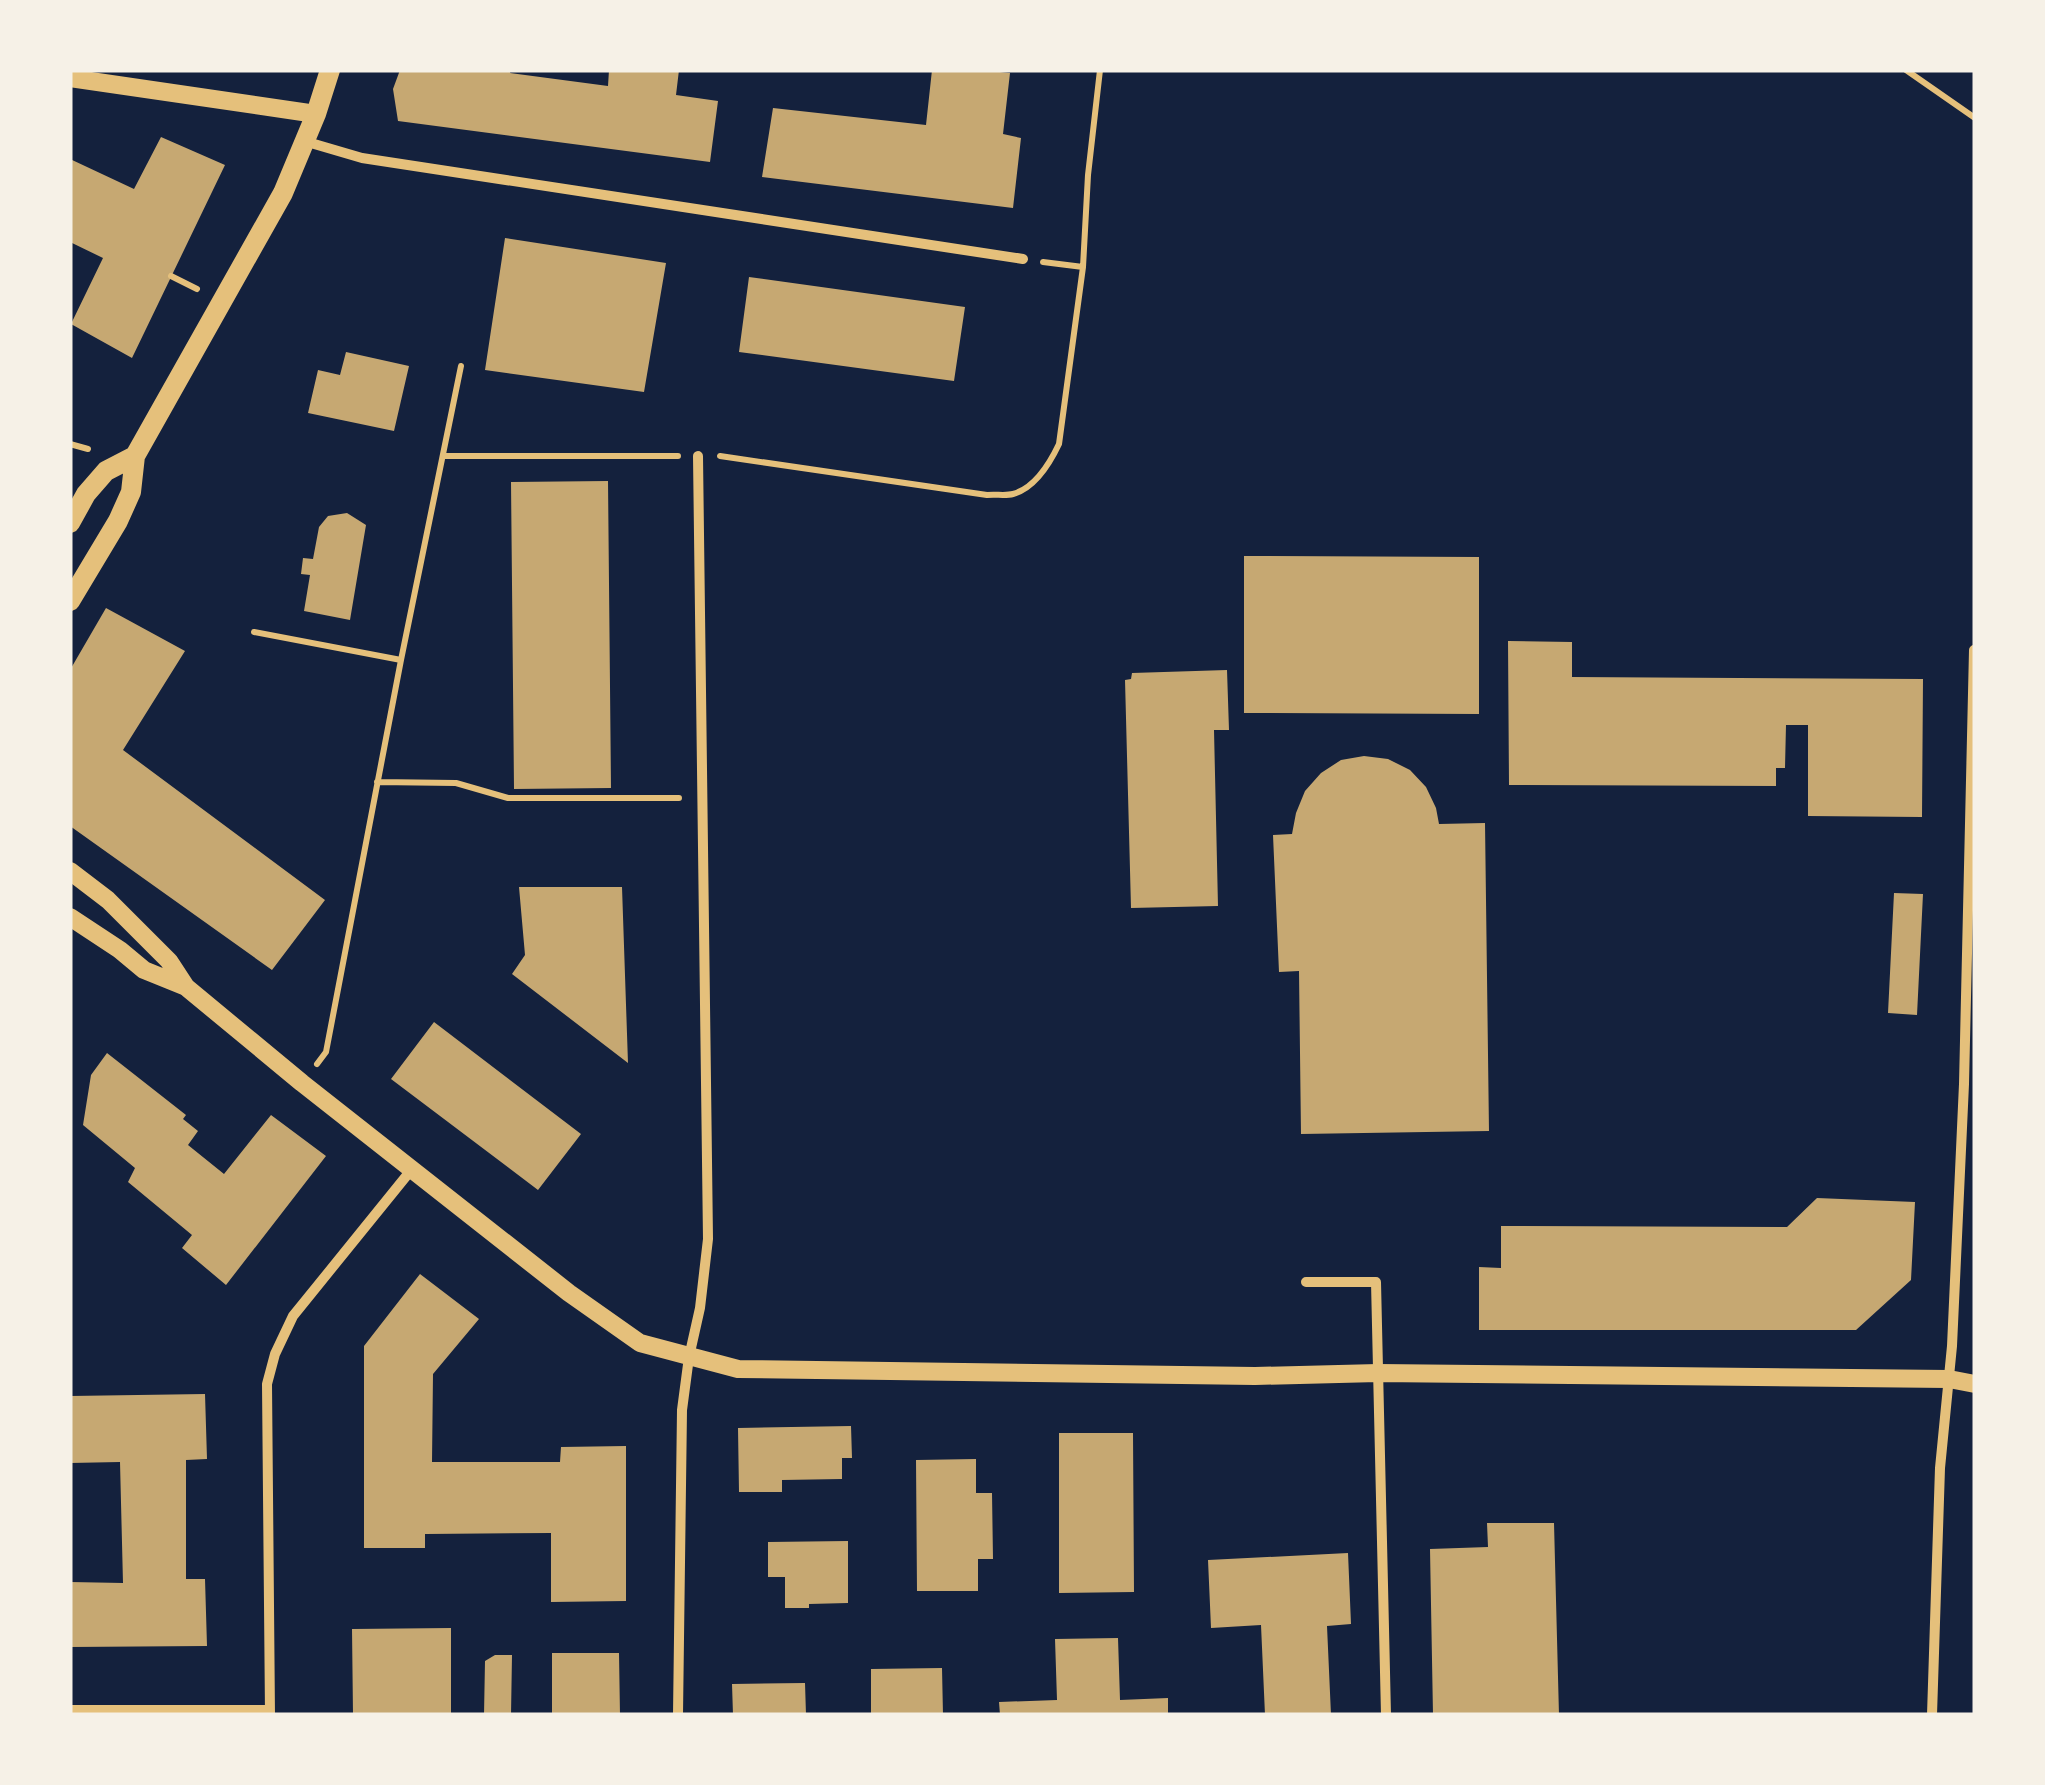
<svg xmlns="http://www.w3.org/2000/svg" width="2045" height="1785" viewBox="0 0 2045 1785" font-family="Rubik,sans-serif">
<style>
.building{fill:#c6a872}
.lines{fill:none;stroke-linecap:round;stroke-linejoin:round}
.path{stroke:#e5c07b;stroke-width:6}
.minor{stroke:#e5c07b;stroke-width:10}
.tertiary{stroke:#e5c07b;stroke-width:18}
.secondary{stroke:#e5c07b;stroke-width:20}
</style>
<rect width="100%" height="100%" fill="#14213d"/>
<!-- building -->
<path class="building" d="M400,70H511L510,73L608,86L609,70H679L676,95L718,101L710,162L398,121L393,89Z
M932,70H980L1010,73L1003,134L1021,138L1013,208L762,177L773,108L926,125Z
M161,137L225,165L132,358L71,324L103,258L70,242V159L134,189Z
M505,238L666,263L644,392L485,370Z
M749,277L965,307L954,381L739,352Z
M346,352L409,366L394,431L308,413L318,370L340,375Z
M608,481L611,788L514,789L511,482Z
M347,513L366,525L350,620L304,611L310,575L301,574L303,558L313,559L319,527L328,516Z
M1244,556L1479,557V714L1244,713Z
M106,608L185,651L123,750L325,900L272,970L70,826V670Z
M1508,641L1572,642V677L1923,679L1922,817L1808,816V725H1786L1785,768H1776V786L1509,785Z
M1227,670L1229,730H1214L1218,906L1131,908L1125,680L1131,679L1132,673Z
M1364,756L1388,759L1410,770L1426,787L1436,808L1439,824L1485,823L1489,1131L1301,1134L1299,971L1279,972L1273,835L1292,834L1296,813L1305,791L1321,773L1341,760Z
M519,887H622L628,1063L512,974L525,955Z
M1894,893L1923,894L1917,1015L1888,1013Z
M434,1022L581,1134L538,1190L391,1079Z
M107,1053L186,1115L183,1119L198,1131L188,1145L224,1174L271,1115L326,1156L226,1285L182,1248L192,1235L128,1182L135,1168L83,1125L91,1075Z
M1817,1198L1915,1202L1911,1280L1856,1330H1479V1267L1501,1268V1226L1787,1227Z
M420,1274L479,1319L433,1374L432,1462H560L561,1447L626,1446V1601L551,1602V1533L425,1534V1548H364V1346Z
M205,1394L207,1459L186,1460V1579H205L207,1646L70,1647V1582L123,1583L120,1462L70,1463V1396Z
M851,1426L852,1458H842V1479L782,1480V1492H739L738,1428Z
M1059,1433H1133L1134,1592L1059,1593Z
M976,1459V1493H992L993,1559H978V1591H917L916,1460Z
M1487,1523H1554L1559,1715H1433L1430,1549L1488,1547Z
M848,1541V1603L809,1604V1608H785V1577H768V1542Z
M1348,1553L1351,1624L1327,1626L1331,1715H1265L1261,1625L1211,1628L1208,1560Z
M451,1628V1715H353L352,1629Z
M1118,1638L1120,1700L1168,1698V1715H1000L999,1702L1057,1700L1055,1639Z
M552,1653H619L620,1715H552Z
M495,1655H512L511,1715H484L485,1661Z
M942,1668L943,1715H871V1669Z
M805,1683L806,1715H733L732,1684Z"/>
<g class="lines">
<!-- path -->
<path class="path" d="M1906,70L1975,118
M1043,262L1083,267L1088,175L1100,70
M171,276L197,289
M70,444L88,449
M444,456H678
M720,456L987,495C995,494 1006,496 1013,494C1035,488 1050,463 1059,444L1083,267
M254,632L401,660
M377,782L456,783L508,798H679
M317,1064L326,1052L401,660L461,366"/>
<!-- minor -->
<path class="minor" d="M304,141L362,158L1023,259
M1306,1282H1376L1386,1715
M70,1710H270
M270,1715L267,1384L275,1354L293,1316L412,1169
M678,1715L682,1410L689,1357L700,1308L708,1239L698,456
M1932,1715L1940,1468L1952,1346L1964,1084L1974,650"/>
<!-- tertiary -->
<path class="tertiary" d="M70,78L316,114
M70,871L108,900L169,961L186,987
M70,917L120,950L144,970L186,987L302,1083L569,1293L640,1343L738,1369L1255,1376L1378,1373L1949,1379L1975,1384"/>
<!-- secondary -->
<path class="secondary" d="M70,523L86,494L106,471L135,456
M70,601L118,521L131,492L135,456L283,193L316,114L330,70"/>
</g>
<!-- border -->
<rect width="2045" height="1785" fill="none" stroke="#f6f1e7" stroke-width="145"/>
</svg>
